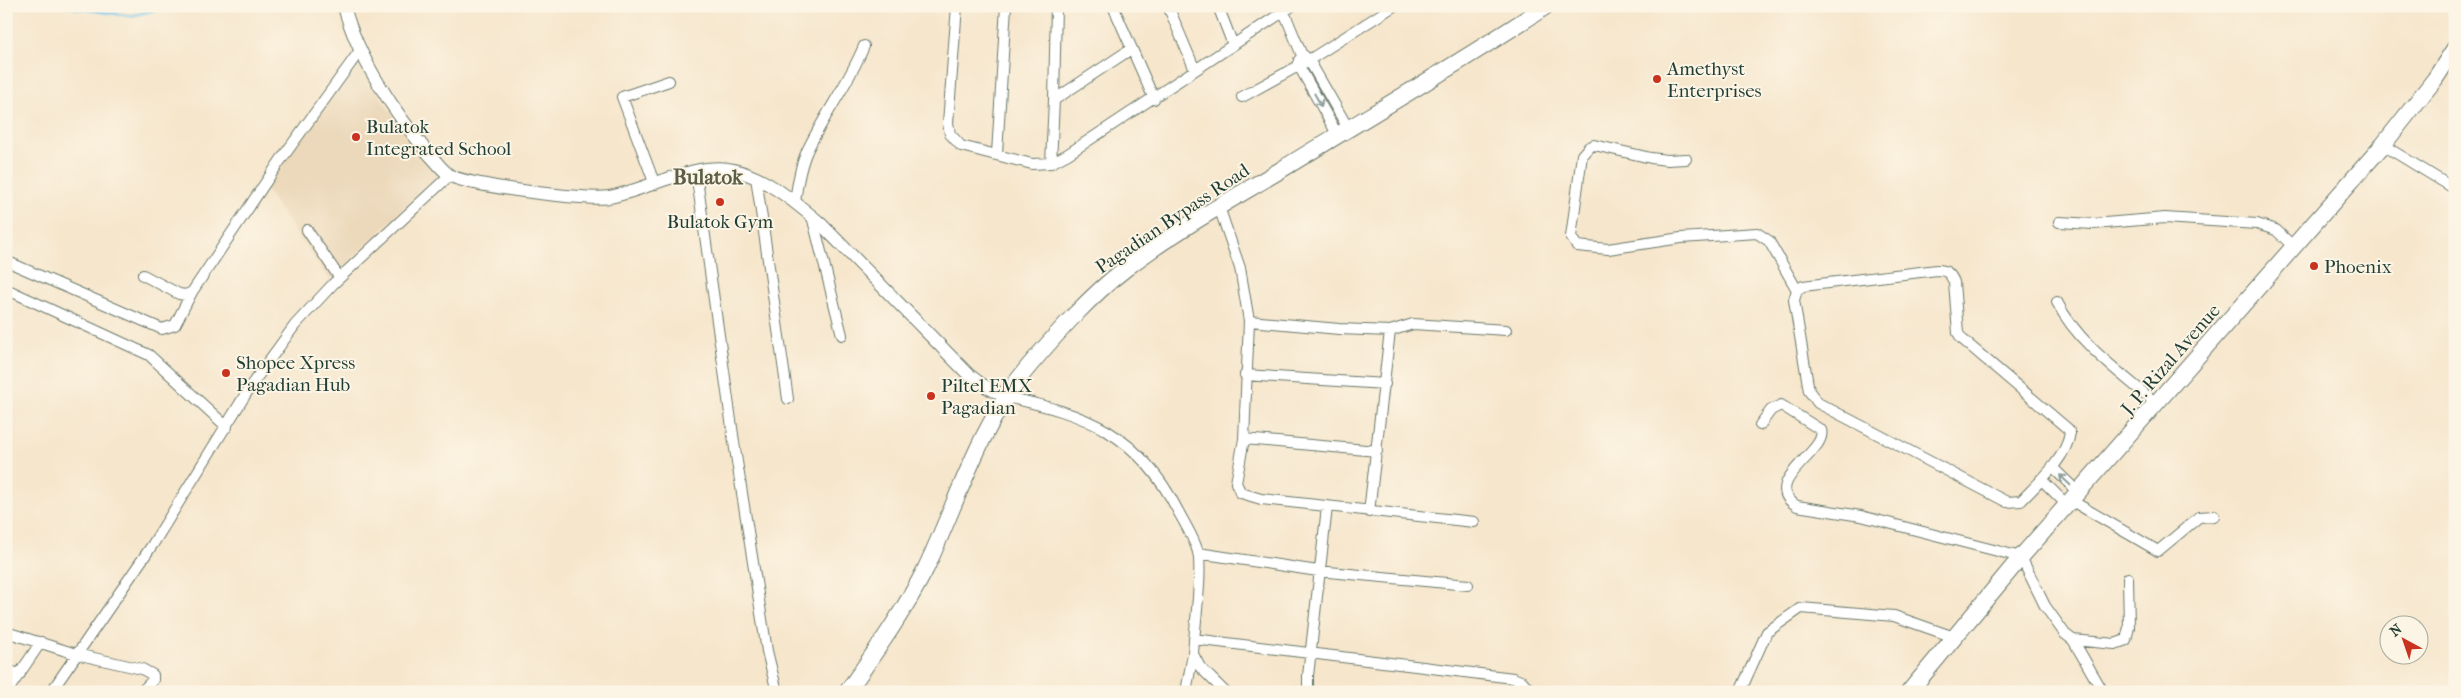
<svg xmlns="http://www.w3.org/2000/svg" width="2461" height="698" viewBox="0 0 2461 698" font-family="'IM FELL French Canon',serif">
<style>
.built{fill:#ecd8ba}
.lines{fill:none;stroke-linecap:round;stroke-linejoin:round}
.stream{stroke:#6ac4e8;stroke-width:3}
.minor-casing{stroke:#6a7869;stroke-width:12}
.tertiary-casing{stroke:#6a7869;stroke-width:14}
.primary-casing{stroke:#6a7869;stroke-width:18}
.trunk-casing{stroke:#6a7869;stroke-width:18}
.minor{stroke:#fff;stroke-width:10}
.tertiary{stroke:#fff;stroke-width:12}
.primary{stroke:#fff;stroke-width:16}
.trunk{stroke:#fff;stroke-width:16}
.oneway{stroke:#8f9e9a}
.poi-dot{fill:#c8321e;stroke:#fcf5e5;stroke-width:2}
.labels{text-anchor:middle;stroke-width:4;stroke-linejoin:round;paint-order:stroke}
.poi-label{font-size:19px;fill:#1f3d34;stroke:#fcf5e5;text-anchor:start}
.street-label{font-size:19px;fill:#1f3d34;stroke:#fcf5e5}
.quarter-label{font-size:21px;font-weight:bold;fill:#5c5f48;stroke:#fcf5e5}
</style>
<rect width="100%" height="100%" fill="#fcf5e5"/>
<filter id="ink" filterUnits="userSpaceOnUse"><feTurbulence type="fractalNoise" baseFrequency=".02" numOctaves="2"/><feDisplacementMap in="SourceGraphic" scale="10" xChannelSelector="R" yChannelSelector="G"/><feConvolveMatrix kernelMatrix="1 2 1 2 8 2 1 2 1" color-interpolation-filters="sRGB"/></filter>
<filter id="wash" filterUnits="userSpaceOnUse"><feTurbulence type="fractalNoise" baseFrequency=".0096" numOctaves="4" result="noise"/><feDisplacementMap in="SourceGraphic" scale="20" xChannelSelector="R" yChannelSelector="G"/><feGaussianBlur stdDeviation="1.12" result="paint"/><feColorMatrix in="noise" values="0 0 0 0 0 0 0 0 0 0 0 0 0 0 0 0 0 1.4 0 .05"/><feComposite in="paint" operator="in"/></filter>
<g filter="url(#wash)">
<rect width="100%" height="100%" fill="#f6e6cc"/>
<!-- built -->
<path class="built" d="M356,60L392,114L438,175L330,280L265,189Z"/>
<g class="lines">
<!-- stream -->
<path class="stream" d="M64,6L131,16L170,6
M241,6H245"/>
</g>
</g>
<g filter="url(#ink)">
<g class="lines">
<defs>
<path id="minor" d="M957,6L948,123L950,134L961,146L1032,164L1051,163L1068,154L1292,6
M1113,6L1154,99
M1168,6L1195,70
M1218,6L1233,45
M1282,7L1301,53L1309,60L1348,128
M1299,60V66L1337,134
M1242,97L1309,60L1394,6
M1054,100L1131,49
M2383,145L2455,189
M997,154L1006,6
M1686,159L1667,160L1651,158L1594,145L1589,147L1582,155L1571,237L1577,246L1608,249L1681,238L1757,233L1769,241L1797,290
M1051,163L1054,100L1056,6
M696,172L735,449L767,651L777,692
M756,177L788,399
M654,182L622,97L669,81
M795,203C797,185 800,167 807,151C824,115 849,83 864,46
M1219,207L1240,268L1249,321L1244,439L1236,483L1241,493L1261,499L1474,522
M812,216L842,335
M2059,222L2093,224L2165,218L2257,224L2276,230L2294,247
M307,230L339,277
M6,261L162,329L175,325L192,292
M1937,270C1947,270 1950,273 1954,282L1958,333L1962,339L2068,429L2070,433C2066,459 2038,483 2021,501L2007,502L1818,403L1809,391L1794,300L1797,290L1803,286Z
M143,275L179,294L186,295L192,292L280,161L361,49
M6,289L149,355L227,427
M2057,302C2078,344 2122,374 2157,404
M1249,321L1339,329L1390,331L1369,512
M1390,331L1413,324L1506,330
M1245,375L1385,384
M1006,397C1087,414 1139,434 1178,511C1185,524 1194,538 1198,552C1203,572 1194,631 1193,654L1200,667L1225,692
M1760,425L1771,410L1781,405L1821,430C1828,452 1758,482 1797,506L1861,516L2021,557L2045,606L2065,634L2073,640L2103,692
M1244,439L1377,451
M2052,467L2079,493
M2041,479L2068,506
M2072,501L2158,551L2199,517L2214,516
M1198,553L1318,571L1468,585
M6,632L76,654L142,669L153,675V680L141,692
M1194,639L1513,678L1523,682L1531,692
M2073,640L2115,644L2126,640L2129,627L2128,578
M6,670L20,674
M7,692L41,642
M51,692L153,544L252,384L295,325L333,284L450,175
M1186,692L1193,654
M1308,692V676L1327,507
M1740,692L1767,632L1801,608L1894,616L1954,637"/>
<path id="tertiary" d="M344,6C357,57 395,113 428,153C435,160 441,169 449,175C467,186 588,201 609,197C647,190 695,161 734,170C767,178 795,202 820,223L968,374L981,384L1006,397"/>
<path id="primary" d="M1909,692L2021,557L2383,145L2435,79L2455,48"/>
<path id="trunk" d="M847,692C875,652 904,612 926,568C958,500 980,424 1029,366C1058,332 1090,296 1125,269C1173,232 1227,202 1279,171C1368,116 1459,64 1546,6"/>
</defs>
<!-- minor casing -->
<use href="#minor" class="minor-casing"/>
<!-- tertiary casing -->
<use href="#tertiary" class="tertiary-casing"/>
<!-- primary casing -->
<use href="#primary" class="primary-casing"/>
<!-- trunk casing -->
<use href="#trunk" class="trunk-casing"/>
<!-- minor -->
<use href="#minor" class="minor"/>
<!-- tertiary -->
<use href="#tertiary" class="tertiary"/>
<!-- primary -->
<use href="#primary" class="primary"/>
<!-- trunk -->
<use href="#trunk" class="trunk"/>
</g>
<!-- one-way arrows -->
<defs><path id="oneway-shaft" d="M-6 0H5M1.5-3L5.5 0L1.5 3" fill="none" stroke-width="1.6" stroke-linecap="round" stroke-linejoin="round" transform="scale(1.25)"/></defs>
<g class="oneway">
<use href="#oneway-shaft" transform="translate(1318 100) rotate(61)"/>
<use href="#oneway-shaft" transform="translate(2065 480) rotate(-136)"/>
</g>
</g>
<!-- markers -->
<g class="poi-dot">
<circle cx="1657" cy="79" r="5"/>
<circle cx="356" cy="137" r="5"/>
<circle cx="720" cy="202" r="5"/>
<circle cx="2314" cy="266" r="5"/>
<circle cx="226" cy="373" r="5"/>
<circle cx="931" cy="396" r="5"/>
</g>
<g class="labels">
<!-- poi labels -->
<g class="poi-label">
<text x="1667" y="75">Amethyst<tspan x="1667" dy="22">Enterprises</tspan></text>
<text x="366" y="133">Bulatok<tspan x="366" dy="22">Integrated School</tspan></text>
<text x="720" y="228" text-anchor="middle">Bulatok Gym</text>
<text x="2324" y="273">Phoenix</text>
<text x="236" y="369">Shopee Xpress<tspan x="236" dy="22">Pagadian Hub</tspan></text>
<text x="941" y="392">Piltel EMX<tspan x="941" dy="22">Pagadian</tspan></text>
</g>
<!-- street labels -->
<g class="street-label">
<text transform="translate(1172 218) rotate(-34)" y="7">Pagadian Bypass Road</text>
<text transform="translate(2170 359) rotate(-49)" y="7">J. P. Rizal Avenue</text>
</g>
<!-- quarter labels -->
<g class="quarter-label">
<text x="708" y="184">Bulatok</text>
</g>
</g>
<!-- margin -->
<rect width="2461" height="698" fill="none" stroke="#fcf5e5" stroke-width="25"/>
<!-- north arrow -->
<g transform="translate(2404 640) rotate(320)"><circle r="24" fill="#fcf5e5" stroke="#a4ab9e"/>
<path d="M0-4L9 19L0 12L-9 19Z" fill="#c8321e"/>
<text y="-8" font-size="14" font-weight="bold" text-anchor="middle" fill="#1f3d34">N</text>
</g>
</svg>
